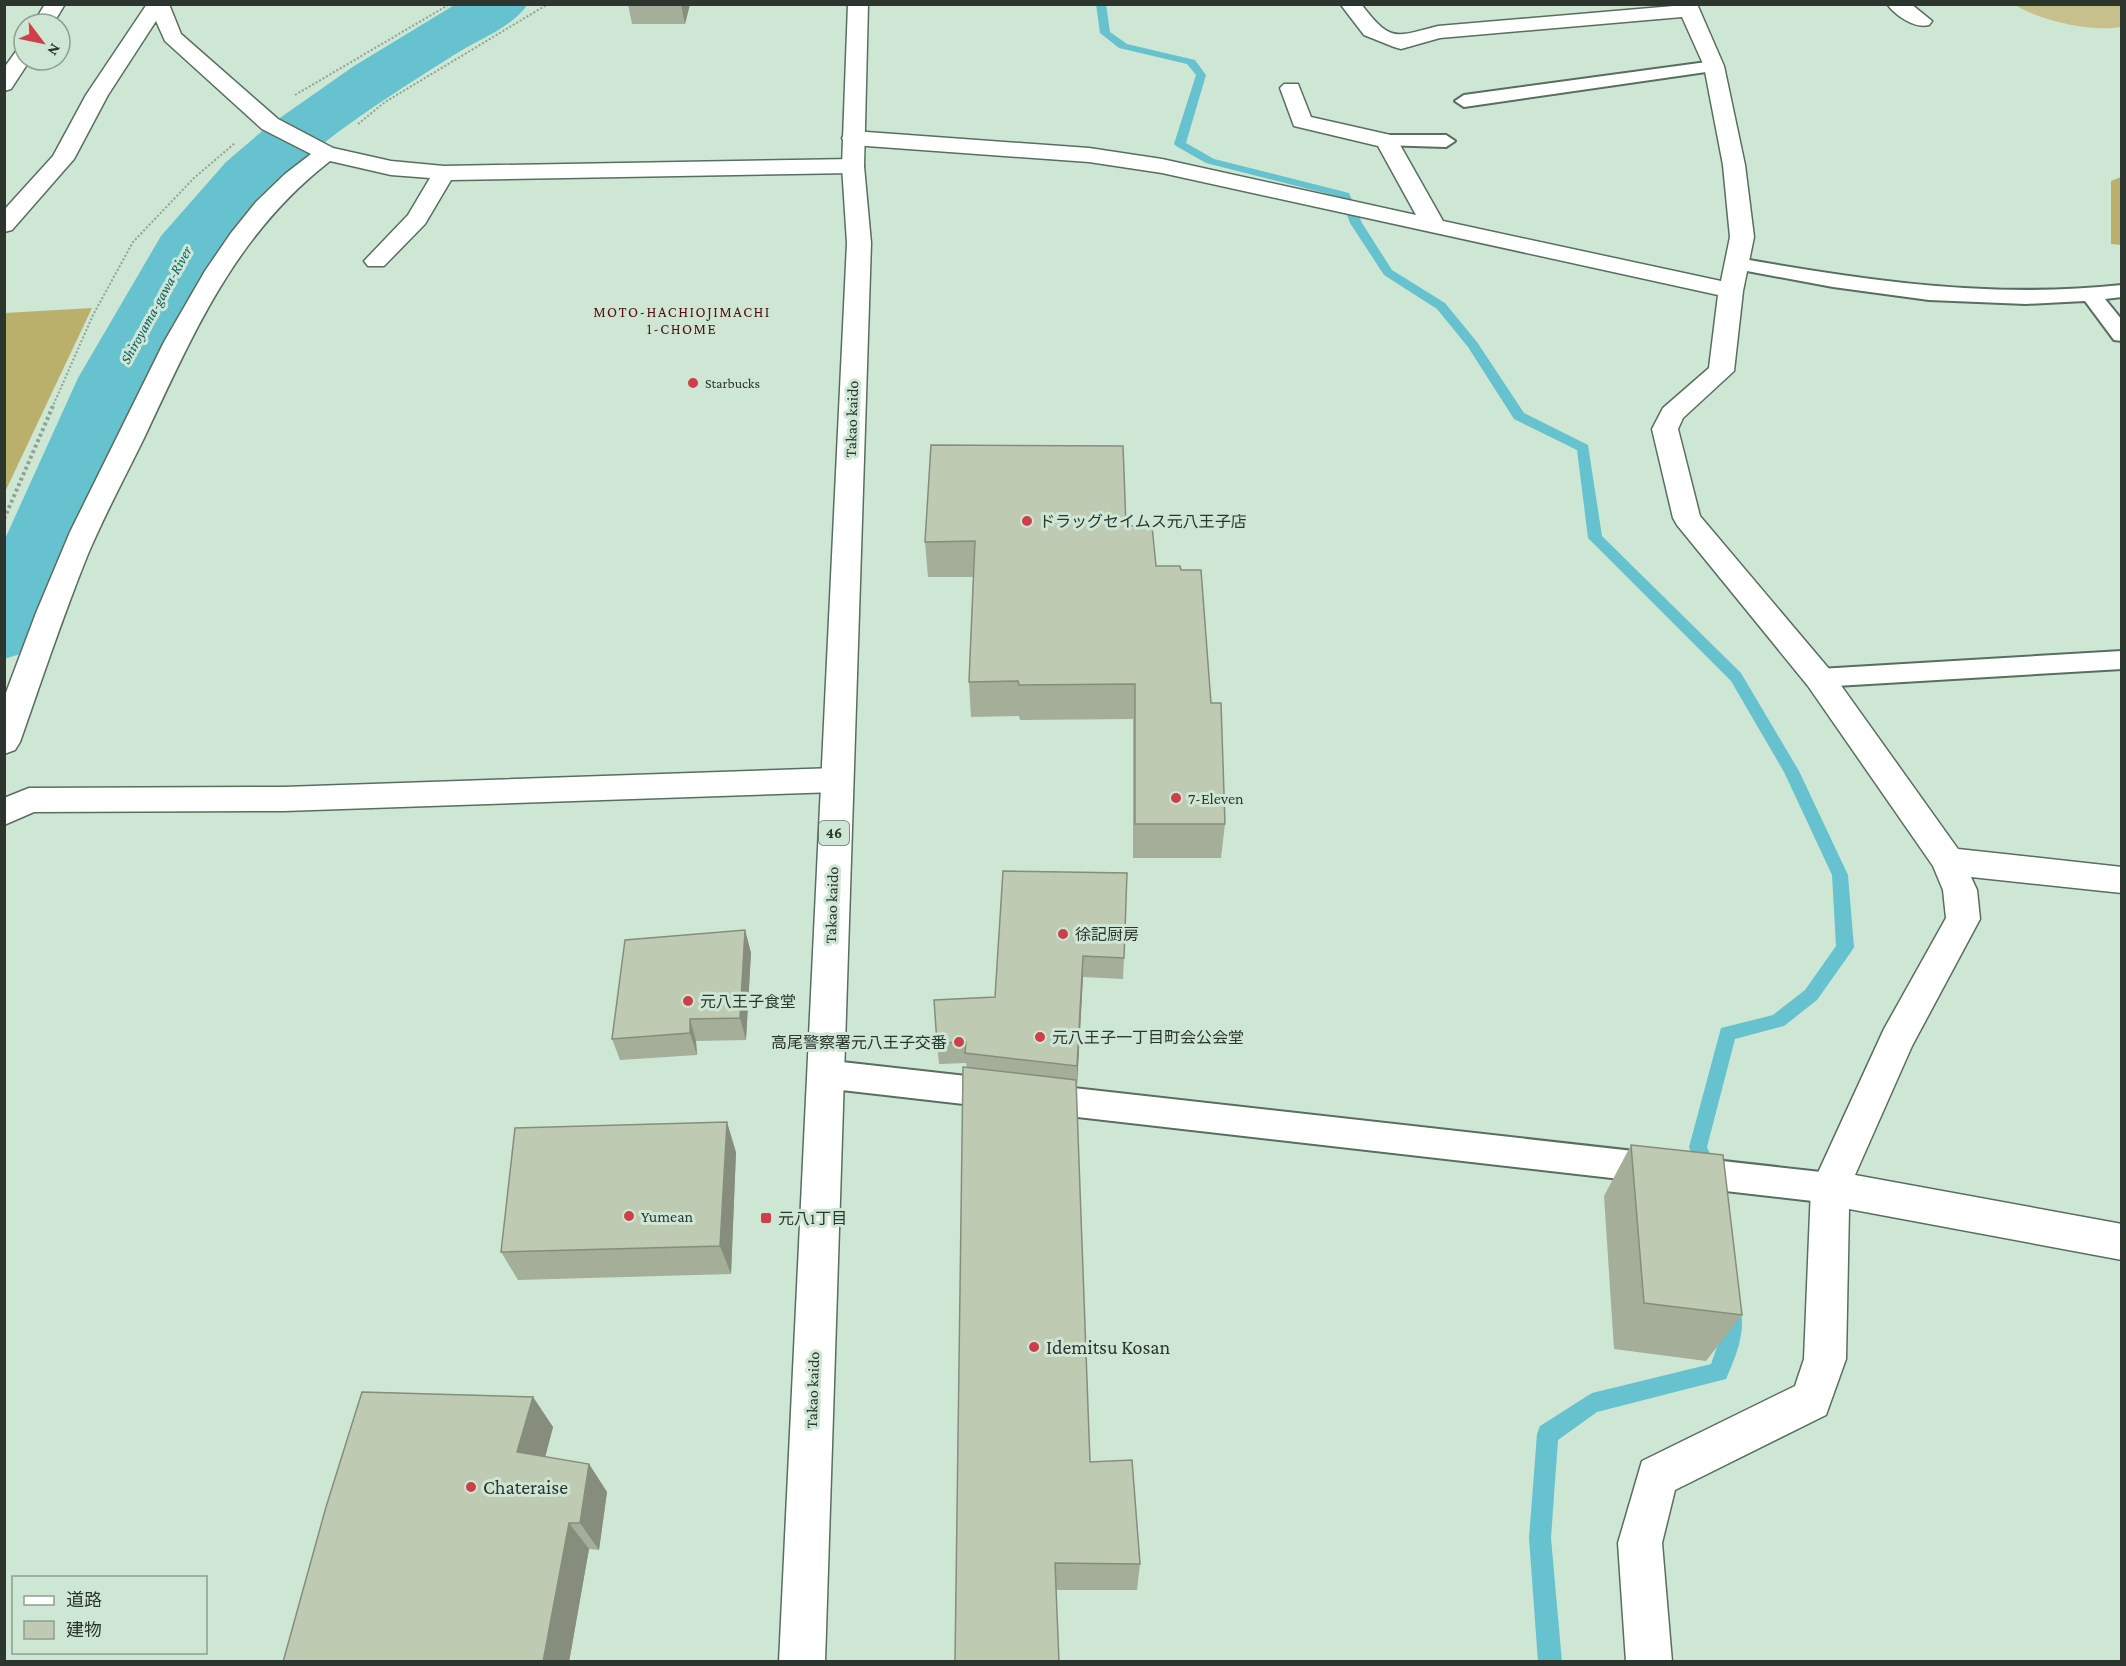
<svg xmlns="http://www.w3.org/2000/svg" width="2126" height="1666" viewBox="0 0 2126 1666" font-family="'Crimson Pro','Noto Sans JP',serif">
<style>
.green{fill:#c8c08c}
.forest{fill:#bab06c}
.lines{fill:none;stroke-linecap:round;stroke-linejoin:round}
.stream{fill:#66c2ce;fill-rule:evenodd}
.river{fill:#66c2ce;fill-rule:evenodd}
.service-casing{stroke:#586e5e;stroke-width:4}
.minor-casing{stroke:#586e5e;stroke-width:3}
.primary-casing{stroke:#586e5e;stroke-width:3}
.motorway-casing{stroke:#586e5e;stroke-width:3}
.path-far1{stroke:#8fa294;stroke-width:2;stroke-dasharray:2 2;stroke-linecap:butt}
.path{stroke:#8fa294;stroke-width:4;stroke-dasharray:3 3;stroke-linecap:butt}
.service{fill:#fff;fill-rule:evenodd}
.minor{fill:#fff;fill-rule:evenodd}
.primary{fill:#fff;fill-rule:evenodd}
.motorway{fill:#fff;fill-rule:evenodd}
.wall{fill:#a4ae99}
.shaded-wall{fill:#868d7d}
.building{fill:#bfcab2;stroke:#868d7d;stroke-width:1.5}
.poi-dot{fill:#cf3f49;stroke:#cee7d4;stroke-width:2}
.labels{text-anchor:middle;stroke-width:6;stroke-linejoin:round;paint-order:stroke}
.far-poi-label{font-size:14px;fill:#2c352e;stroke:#cee7d4;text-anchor:start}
.far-water-label{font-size:15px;font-style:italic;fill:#0c5c65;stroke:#cee7d4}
.far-neighbourhood-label{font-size:15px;letter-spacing:1.5px;fill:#540f15;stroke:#cee7d4}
.shield{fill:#cee7d4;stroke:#5d6a60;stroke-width:1.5}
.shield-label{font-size:15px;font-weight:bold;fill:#2c352e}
.street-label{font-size:16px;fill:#2c352e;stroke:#cee7d4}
.poi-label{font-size:16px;fill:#2c352e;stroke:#cee7d4;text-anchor:start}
.near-poi-label{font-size:20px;fill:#2c352e;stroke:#cee7d4;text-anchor:start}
</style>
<rect width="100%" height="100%" fill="#cee7d4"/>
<!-- green -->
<path class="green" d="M2015,5H2121V27C2091,32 2041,21 2015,5Z"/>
<!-- forest -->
<path class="forest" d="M2121,177V245L2111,244V181Z
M92,308L5,492V313Z"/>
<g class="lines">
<!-- stream -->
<path class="stream" d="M1096,4H1106L1110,32L1127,44L1195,60L1206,75L1186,143L1214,159L1349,193L1362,223L1392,270L1445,303L1477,342L1524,413L1588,445L1602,536L1741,673L1799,771L1848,875L1854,947L1851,952L1817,1000L1784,1026L1735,1039L1707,1147L1718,1172L1715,1178L1708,1181L1701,1178L1689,1147L1721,1028L1773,1015L1805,990L1836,946L1832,875L1784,772L1731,681L1588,538L1577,450L1514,419L1468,347L1437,309L1384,275L1350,223L1340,197L1206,163L1176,146L1174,144L1196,75L1187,64L1119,48L1100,33Z
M1730,1296L1737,1299C1749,1326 1737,1354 1726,1379L1597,1412L1558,1440L1551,1538L1562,1662H1538L1529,1538L1537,1434L1540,1426L1592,1393L1711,1364L1723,1330L1720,1306L1723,1299Z"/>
<!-- river -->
<path class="river" d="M456,4H528C512,28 478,39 454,55C391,95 324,136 272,189C172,293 132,436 75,564C62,593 50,623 34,650L4,659V541L78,378L161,236L226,162L267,127L354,66Z"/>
<defs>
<path id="service" d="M1714,61L1720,62L1723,66L1720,70L1464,107L1455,101L1464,95Z
M1387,135H1446L1455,141L1446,147L1380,145L1378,141L1380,137Z
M1738,258C1866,281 1991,299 2122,285V297L2105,299L2122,320V341L2114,340L2085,301L2026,304L1929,300L1833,287L1731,268L1728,264L1731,260Z
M2122,651V669L1819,687L1810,685L1806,678L1810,671L1819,669Z
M824,1060L1830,1173L1842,1177L1847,1188L1842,1199L1830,1203L824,1088L813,1084L808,1074L813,1064Z"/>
<path id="minor" d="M147,4H169L181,34L278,119L333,148L391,161L444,166L853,159L861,161L864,166L861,171L853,173L451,180L425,224L384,266H368L364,261L408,215L430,178L391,175L330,161C235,235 195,330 145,436C126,475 105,514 88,554C63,616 42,679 20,742L15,750L4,754V698L36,613L70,532L164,342L205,271L231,233L256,202L285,174L311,154L262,129L165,41L156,21L108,95L74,159L12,230L4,232V210L53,156L86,95Z
M1361,4C1391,43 1395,37 1438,26L1697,4L1724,66L1745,165L1754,237L1743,291L1734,371L1683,418L1678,429L1700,516L1830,670L1958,849L2122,867V893L1971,877L1977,890L1980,919L1912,1046L1855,1175L2122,1224V1260L1849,1209L1846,1359L1826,1415L1675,1490L1662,1543L1672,1662H1626L1618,1543L1642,1461L1795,1386L1804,1359L1811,1188L1884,1029L1946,918L1943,890L1933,866L1808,686L1677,525L1673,518L1652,429L1663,408L1709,368L1718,295L1162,173L1089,162L853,145L845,143L842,138L845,133L853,131L1089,148L1162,159L1416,215L1378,146L1294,126L1280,88L1284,84H1298L1311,117L1395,136L1443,221L1721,281L1730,237L1723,165L1704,66L1682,17L1440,38L1401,49L1394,47L1364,35L1341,5Z
M1887,4H1911L1932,21L1929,25C1915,29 1896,16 1887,4Z
M836,768L847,771L852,780L847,789L836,792L284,811L34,812L4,825V798L29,788L284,787Z"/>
<path id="primary" d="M848,4H868L864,166L871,243L825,1662H779L847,243L842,166Z"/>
<path id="motorway" d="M45,4H65L53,24H33Z
M24,48V60H30L11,89L4,91V68L17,50Z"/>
</defs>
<!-- service casing -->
<use href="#service" class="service-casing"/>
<!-- minor casing -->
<use href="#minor" class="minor-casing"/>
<!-- primary casing -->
<use href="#primary" class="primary-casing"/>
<!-- motorway casing -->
<use href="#motorway" class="motorway-casing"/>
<!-- path-far1 -->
<path class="path-far1" d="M295,95L450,4
M358,124L385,102L548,4
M52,408L93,315L133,242L194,178L235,143"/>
<!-- path -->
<path class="path" d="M4,519L53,406"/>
<!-- service -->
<use href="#service" class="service"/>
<!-- minor -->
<use href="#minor" class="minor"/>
<!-- primary -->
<use href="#primary" class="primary"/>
<!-- motorway -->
<use href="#motorway" class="motorway"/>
</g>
<!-- wall -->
<path class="wall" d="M628,4H690L685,24H632Z
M1126,526L1156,566L1211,703L1225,824L1221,858H1133V719L1020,720L1019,716L971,717L969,682L973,577H928L925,542Z
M1003,871L1124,958L1123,979L1083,977L1077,1086H1076L1090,1462L1140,1564L1137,1590H1056L966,1063L939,1064L937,1043L995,997Z
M745,930L751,953L746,1040L696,1041L697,1055L620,1060L612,1039Z
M1631,1145L1742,1315L1706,1361L1614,1349L1604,1196Z
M736,1152L731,1274L518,1280L501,1252Z
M533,1397L553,1427L545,1457L589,1464L607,1492L599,1550L589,1549L569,1662H283Z"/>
<!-- shaded-wall -->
<path class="shaded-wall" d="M681,4H690L685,24Z
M745,930L751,953L746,1040L740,1018Z
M1083,956V977L1077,1086V1066Z
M690,1019L696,1041L697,1055L690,1033Z
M727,1122L736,1152L731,1274L720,1246Z
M533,1397L553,1427L539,1481L517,1452Z
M589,1464L607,1492L599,1550L580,1523Z
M569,1523L589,1549L569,1662H543Z"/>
<!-- building -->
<path class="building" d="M931,445L1123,446L1126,526H1152L1156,566H1180L1181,570H1201L1211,703H1221L1225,824H1135V684L1019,685L1018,681L969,682L975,541L925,542Z
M1003,871L1127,873L1124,958L1083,956L1077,1066L965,1053L966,1042L937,1043L934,1000L995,997Z
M745,930L740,1018L690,1019V1033L612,1039L625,940Z
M963,1067L1076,1080L1090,1462L1132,1460L1140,1564L1055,1563L1059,1662H955Z
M727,1122L720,1246L501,1252L515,1128Z
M1631,1145L1723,1155L1742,1315L1644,1303Z
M362,1392L533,1397L517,1452L589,1464L580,1523H569L543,1662H283L326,1507Z"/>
<!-- markers -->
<g class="poi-dot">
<circle cx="693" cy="383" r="6"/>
<circle cx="1027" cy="521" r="6"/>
<circle cx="1176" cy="798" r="6"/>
<circle cx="1063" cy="934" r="6"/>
<circle cx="688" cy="1001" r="6"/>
<circle cx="1040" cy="1037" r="6"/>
<circle cx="959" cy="1042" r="6"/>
<circle cx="629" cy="1216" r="6"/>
<rect x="760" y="1212" width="12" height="12" rx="3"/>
<circle cx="1034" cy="1347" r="6"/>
<circle cx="471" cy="1487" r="6"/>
</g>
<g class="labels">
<!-- far-poi labels -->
<g class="far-poi-label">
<text x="705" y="388">Starbucks</text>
</g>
<!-- far-water labels -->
<g class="far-water-label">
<text transform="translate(156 305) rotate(-61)" y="5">Shiroyama-gawa-River</text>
</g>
<!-- far-neighbourhood labels -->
<g class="far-neighbourhood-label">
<text x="682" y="317">MOTO-HACHIOJIMACHI<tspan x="682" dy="17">1-CHOME</tspan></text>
</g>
<!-- shield labels -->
<rect class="shield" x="819" y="821" width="30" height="24" rx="4.5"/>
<g class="shield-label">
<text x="834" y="838">46</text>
</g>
<!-- street labels -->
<g class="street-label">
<text transform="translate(851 419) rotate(-88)" y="6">Takao kaido</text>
<text transform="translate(831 905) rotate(-88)" y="6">Takao kaido</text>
<text transform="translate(812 1390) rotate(-88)" y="6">Takao kaido</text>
</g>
<!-- poi labels -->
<g class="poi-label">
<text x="1039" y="527">ドラッグセイムス元八王子店</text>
<text x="1188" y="804">7-Eleven</text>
<text x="1075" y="940">徐記厨房</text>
<text x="700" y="1007">元八王子食堂</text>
<text x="1052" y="1043">元八王子一丁目町会公会堂</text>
<text x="947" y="1048" text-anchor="end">高尾警察署元八王子交番</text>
<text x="641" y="1222">Yumean</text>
<text x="778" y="1224">元八1丁目</text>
</g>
<!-- near-poi labels -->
<g class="near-poi-label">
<text x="1046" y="1354">Idemitsu Kosan</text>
<text x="483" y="1494">Chateraise</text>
</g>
</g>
<!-- border -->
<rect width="2126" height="1666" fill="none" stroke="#2c352e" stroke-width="12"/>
<!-- legend -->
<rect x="12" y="1576" width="195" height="78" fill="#cee7d4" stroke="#8da092" stroke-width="1.5"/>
<rect x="24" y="1596" width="30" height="9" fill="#ffffff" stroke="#8da092" stroke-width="1.5"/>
<text x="66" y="1606" font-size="18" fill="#2c352e">道路</text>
<rect x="24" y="1621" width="30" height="18" fill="#bfcab2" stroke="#8da092" stroke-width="1.5"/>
<text x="66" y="1636" font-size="18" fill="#2c352e">建物</text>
<!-- north arrow -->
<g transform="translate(42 42) rotate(122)"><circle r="28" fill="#cee7d4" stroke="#8da092" stroke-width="1.5"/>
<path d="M0-4.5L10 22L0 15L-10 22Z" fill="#cf3f49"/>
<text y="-9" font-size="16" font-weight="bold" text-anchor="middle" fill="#2c352e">N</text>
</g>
</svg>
